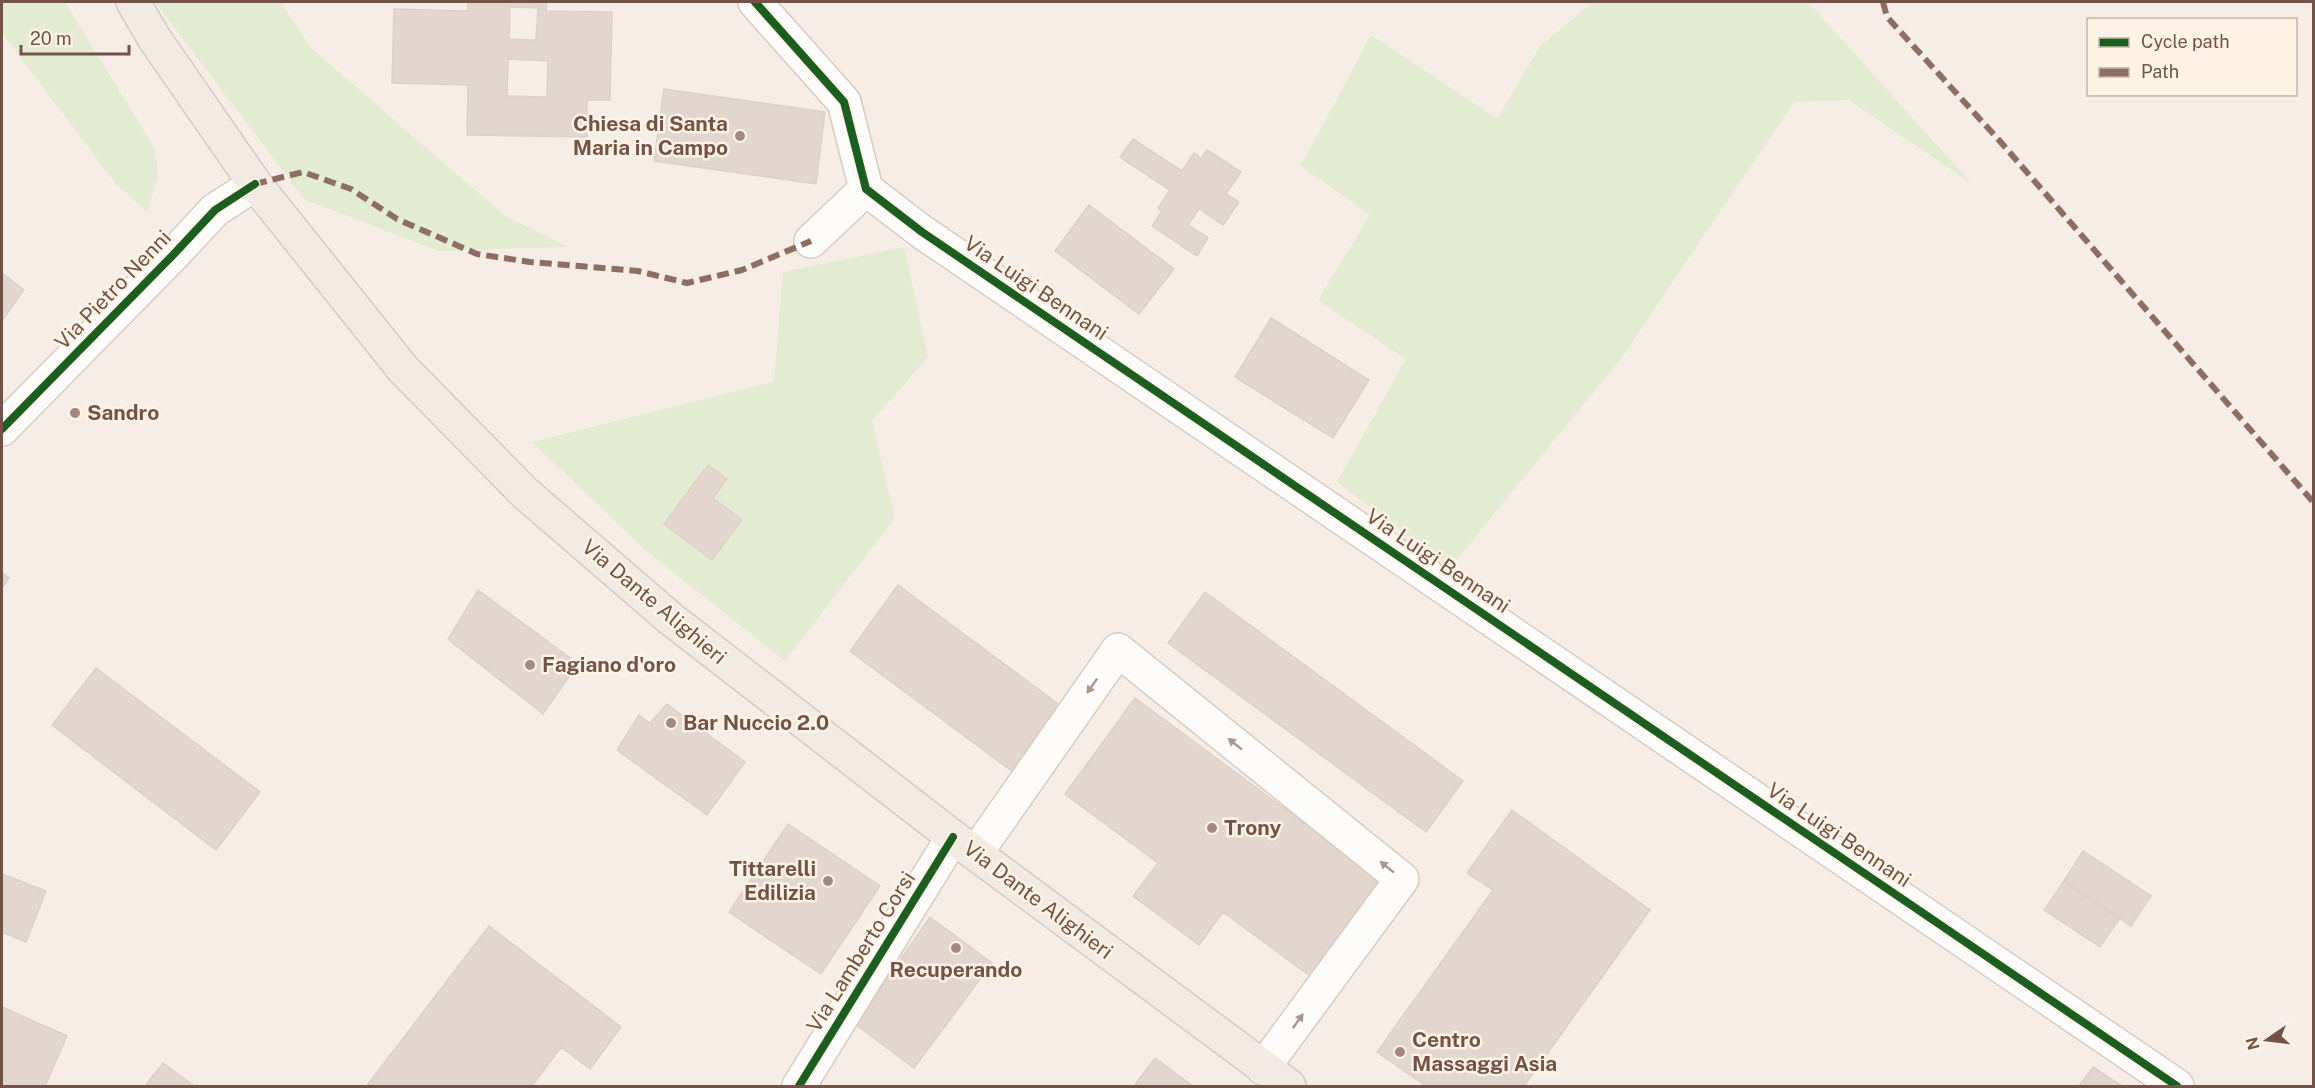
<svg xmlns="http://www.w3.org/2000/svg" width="2315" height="1088" viewBox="0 0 2315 1088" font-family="'Public Sans',sans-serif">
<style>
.green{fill:#e3ebd1}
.building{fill:#e2d6ce;stroke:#ded0c9;stroke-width:1.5;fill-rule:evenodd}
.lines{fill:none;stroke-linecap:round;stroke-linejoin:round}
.minor-casing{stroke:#d7cbc4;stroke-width:36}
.major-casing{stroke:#d5c9c4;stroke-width:36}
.minor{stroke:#fefcfb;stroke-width:33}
.major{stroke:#f2ebe3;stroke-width:33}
.quiet{stroke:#8d6e63;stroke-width:6;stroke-dasharray:12 6;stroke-linecap:butt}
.cycleway-casing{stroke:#fff3e6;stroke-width:11}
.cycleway{stroke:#1b5e20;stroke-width:8}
.oneway{fill:#ab9790}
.poi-dot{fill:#a1897f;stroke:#fff3e6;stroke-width:2}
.labels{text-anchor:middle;stroke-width:5;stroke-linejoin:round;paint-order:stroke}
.poi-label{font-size:21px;font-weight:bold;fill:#735348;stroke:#fff3e6;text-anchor:start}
.street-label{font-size:21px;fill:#735348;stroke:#fff3e6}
</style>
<rect width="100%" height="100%" fill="#f6eee6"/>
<!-- green -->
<path class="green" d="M2,2H65L155,149L158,176L147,212L116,184L2,33Z
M155,2H281L311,48L505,216L568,247L439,251L305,200Z
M1593,2H1808L1972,184L1849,100L1794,102L1623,356L1450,568L1337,482L1406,359L1318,300L1370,215L1301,166L1371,35L1497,119L1540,46Z
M904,247L928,357L872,421L895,518L785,661L644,549L532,442L774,382L783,272Z"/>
<!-- building -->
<path class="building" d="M468,2H547L546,11L612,12L610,100H587V137L467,135L468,85L392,83L394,9L468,11ZM510,7L538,8L536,40L509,39ZM508,59L548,61L547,97L507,96Z
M664,89L825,112L816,184L654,161Z
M1133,139L1182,171L1194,153L1201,158L1207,150L1241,172L1226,194L1239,202L1223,225L1199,209L1188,225L1208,238L1197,256L1152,226L1162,211L1158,208L1170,190L1120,157Z
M1089,205L1174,269L1139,314L1055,251Z
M2,273L24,290L2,321Z
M1271,318L1369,380L1333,438L1235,377Z
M708,465L727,479L713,498L742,520L712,560L664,524Z
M2,572L9,578L2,588Z
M898,585L1062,707L1013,772L850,651Z
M478,590L578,664L543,714L448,639Z
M1205,592L1463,781L1426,832L1168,643Z
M96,668L260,792L216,850L52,725Z
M1135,698L1381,880L1310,976L1223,912L1199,945L1133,896L1158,863L1065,794Z
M667,704L745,762L707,815L617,750L639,715L650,723Z
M1512,810L1650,910L1524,1086H1426L1377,1052L1493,890L1467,873Z
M788,824L880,886L821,974L729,912Z
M2083,851L2151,896L2131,926L2064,881Z
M2,874L46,891L26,942L2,932Z
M2064,881L2120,918L2100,947L2044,910Z
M930,917L992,963L914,1068L855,1024Z
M489,926L621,1027L590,1069L561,1047L532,1086H371L368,1084Z
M2,1007L67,1036L45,1086H2Z
M1155,1058L1193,1086H1134Z
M163,1063L194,1086H145Z
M2093,1067L2122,1086H2079Z"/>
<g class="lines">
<defs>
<path id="minor" d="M755,2L844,102L866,189L922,232L2177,1086
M811,241L866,189
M2,429L173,255L215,210L255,184
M976,853L1118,650L1402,879L1263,1068
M799,1086L953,837"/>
<path id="major" d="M133,2L154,38L255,184L403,369L525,493L671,619L953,837L1289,1086"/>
</defs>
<!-- minor casing -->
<use href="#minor" class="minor-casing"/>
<!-- major casing -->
<use href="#major" class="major-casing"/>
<!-- minor -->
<use href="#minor" class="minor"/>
<!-- major -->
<use href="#major" class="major"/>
<!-- quiet -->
<path class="quiet" d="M1883,2L1887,17L1998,139L2314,503
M255,184L303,172L351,189L397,219L477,254L530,262L638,271L687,283L742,270L811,241"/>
<defs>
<path id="cycleway" d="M755,2L844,102L866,189L922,232L2177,1086
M2,429L173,255L215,210L255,184
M799,1086L953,837"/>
</defs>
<!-- cycleway casing -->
<use href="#cycleway" class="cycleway-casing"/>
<!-- cycleway -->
<use href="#cycleway" class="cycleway"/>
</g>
<!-- one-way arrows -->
<defs><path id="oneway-solid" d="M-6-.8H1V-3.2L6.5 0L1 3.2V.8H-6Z" transform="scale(1.5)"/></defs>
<g class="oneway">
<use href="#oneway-solid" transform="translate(1092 686) rotate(125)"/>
<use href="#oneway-solid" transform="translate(1235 744) rotate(-141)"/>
<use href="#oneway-solid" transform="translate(1387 867) rotate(-141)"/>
<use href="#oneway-solid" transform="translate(1298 1021) rotate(-54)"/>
</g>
<!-- markers -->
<g class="poi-dot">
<circle cx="740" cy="136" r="6"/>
<circle cx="75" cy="413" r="6"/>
<circle cx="530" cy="665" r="6"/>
<circle cx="671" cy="723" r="6"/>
<circle cx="1212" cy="828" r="6"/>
<circle cx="828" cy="881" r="6"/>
<circle cx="956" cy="948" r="6"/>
<circle cx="1400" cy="1052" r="6"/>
</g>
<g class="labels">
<!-- poi labels -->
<g class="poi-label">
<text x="728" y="131" text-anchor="end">Chiesa di Santa<tspan x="728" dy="24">Maria in Campo</tspan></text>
<text x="87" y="420">Sandro</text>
<text x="542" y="672">Fagiano d'oro</text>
<text x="683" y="730">Bar Nuccio 2.0</text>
<text x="1224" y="835">Trony</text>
<text x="816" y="876" text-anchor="end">Tittarelli<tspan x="816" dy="24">Edilizia</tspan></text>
<text x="956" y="977" text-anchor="middle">Recuperando</text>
<text x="1412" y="1047">Centro<tspan x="1412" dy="24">Massaggi Asia</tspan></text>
</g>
<!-- street labels -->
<g class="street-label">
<text transform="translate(1036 288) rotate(34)" y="7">Via Luigi Bennani</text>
<text transform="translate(113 290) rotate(-46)" y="7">Via Pietro Nenni</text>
<text transform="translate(1438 561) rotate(34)" y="7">Via Luigi Bennani</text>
<text transform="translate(654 602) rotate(40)" y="7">Via Dante Alighieri</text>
<text transform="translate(1839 835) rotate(34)" y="7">Via Luigi Bennani</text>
<text transform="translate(1038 900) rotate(37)" y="7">Via Dante Alighieri</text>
<text transform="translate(861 952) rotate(-58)" y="7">Via Lamberto Corsi</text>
</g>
</g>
<!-- border -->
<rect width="2315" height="1088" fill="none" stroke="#735348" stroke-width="6"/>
<!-- legend -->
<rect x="2087" y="18" width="210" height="78" fill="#fff3e6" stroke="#c7b3a7" stroke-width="1.5"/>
<rect x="2099" y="38" width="30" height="9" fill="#1b5e20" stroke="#c7b3a7" stroke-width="1.5"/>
<text x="2141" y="48" font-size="18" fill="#735348">Cycle path</text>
<rect x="2099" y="68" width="30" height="9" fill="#8d6e63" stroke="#c7b3a7" stroke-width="1.5"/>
<text x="2141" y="78" font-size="18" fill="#735348">Path</text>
<!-- north arrow -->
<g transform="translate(2267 1040) rotate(256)" stroke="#fff3e6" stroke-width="4.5" paint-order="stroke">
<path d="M0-4.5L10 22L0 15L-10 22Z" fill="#735348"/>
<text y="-9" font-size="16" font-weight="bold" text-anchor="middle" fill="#735348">N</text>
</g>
<!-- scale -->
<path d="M21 45v9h108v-9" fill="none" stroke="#735348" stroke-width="3"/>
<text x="30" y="45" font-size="18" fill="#735348" stroke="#fff3e6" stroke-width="4.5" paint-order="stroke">20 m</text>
</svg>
